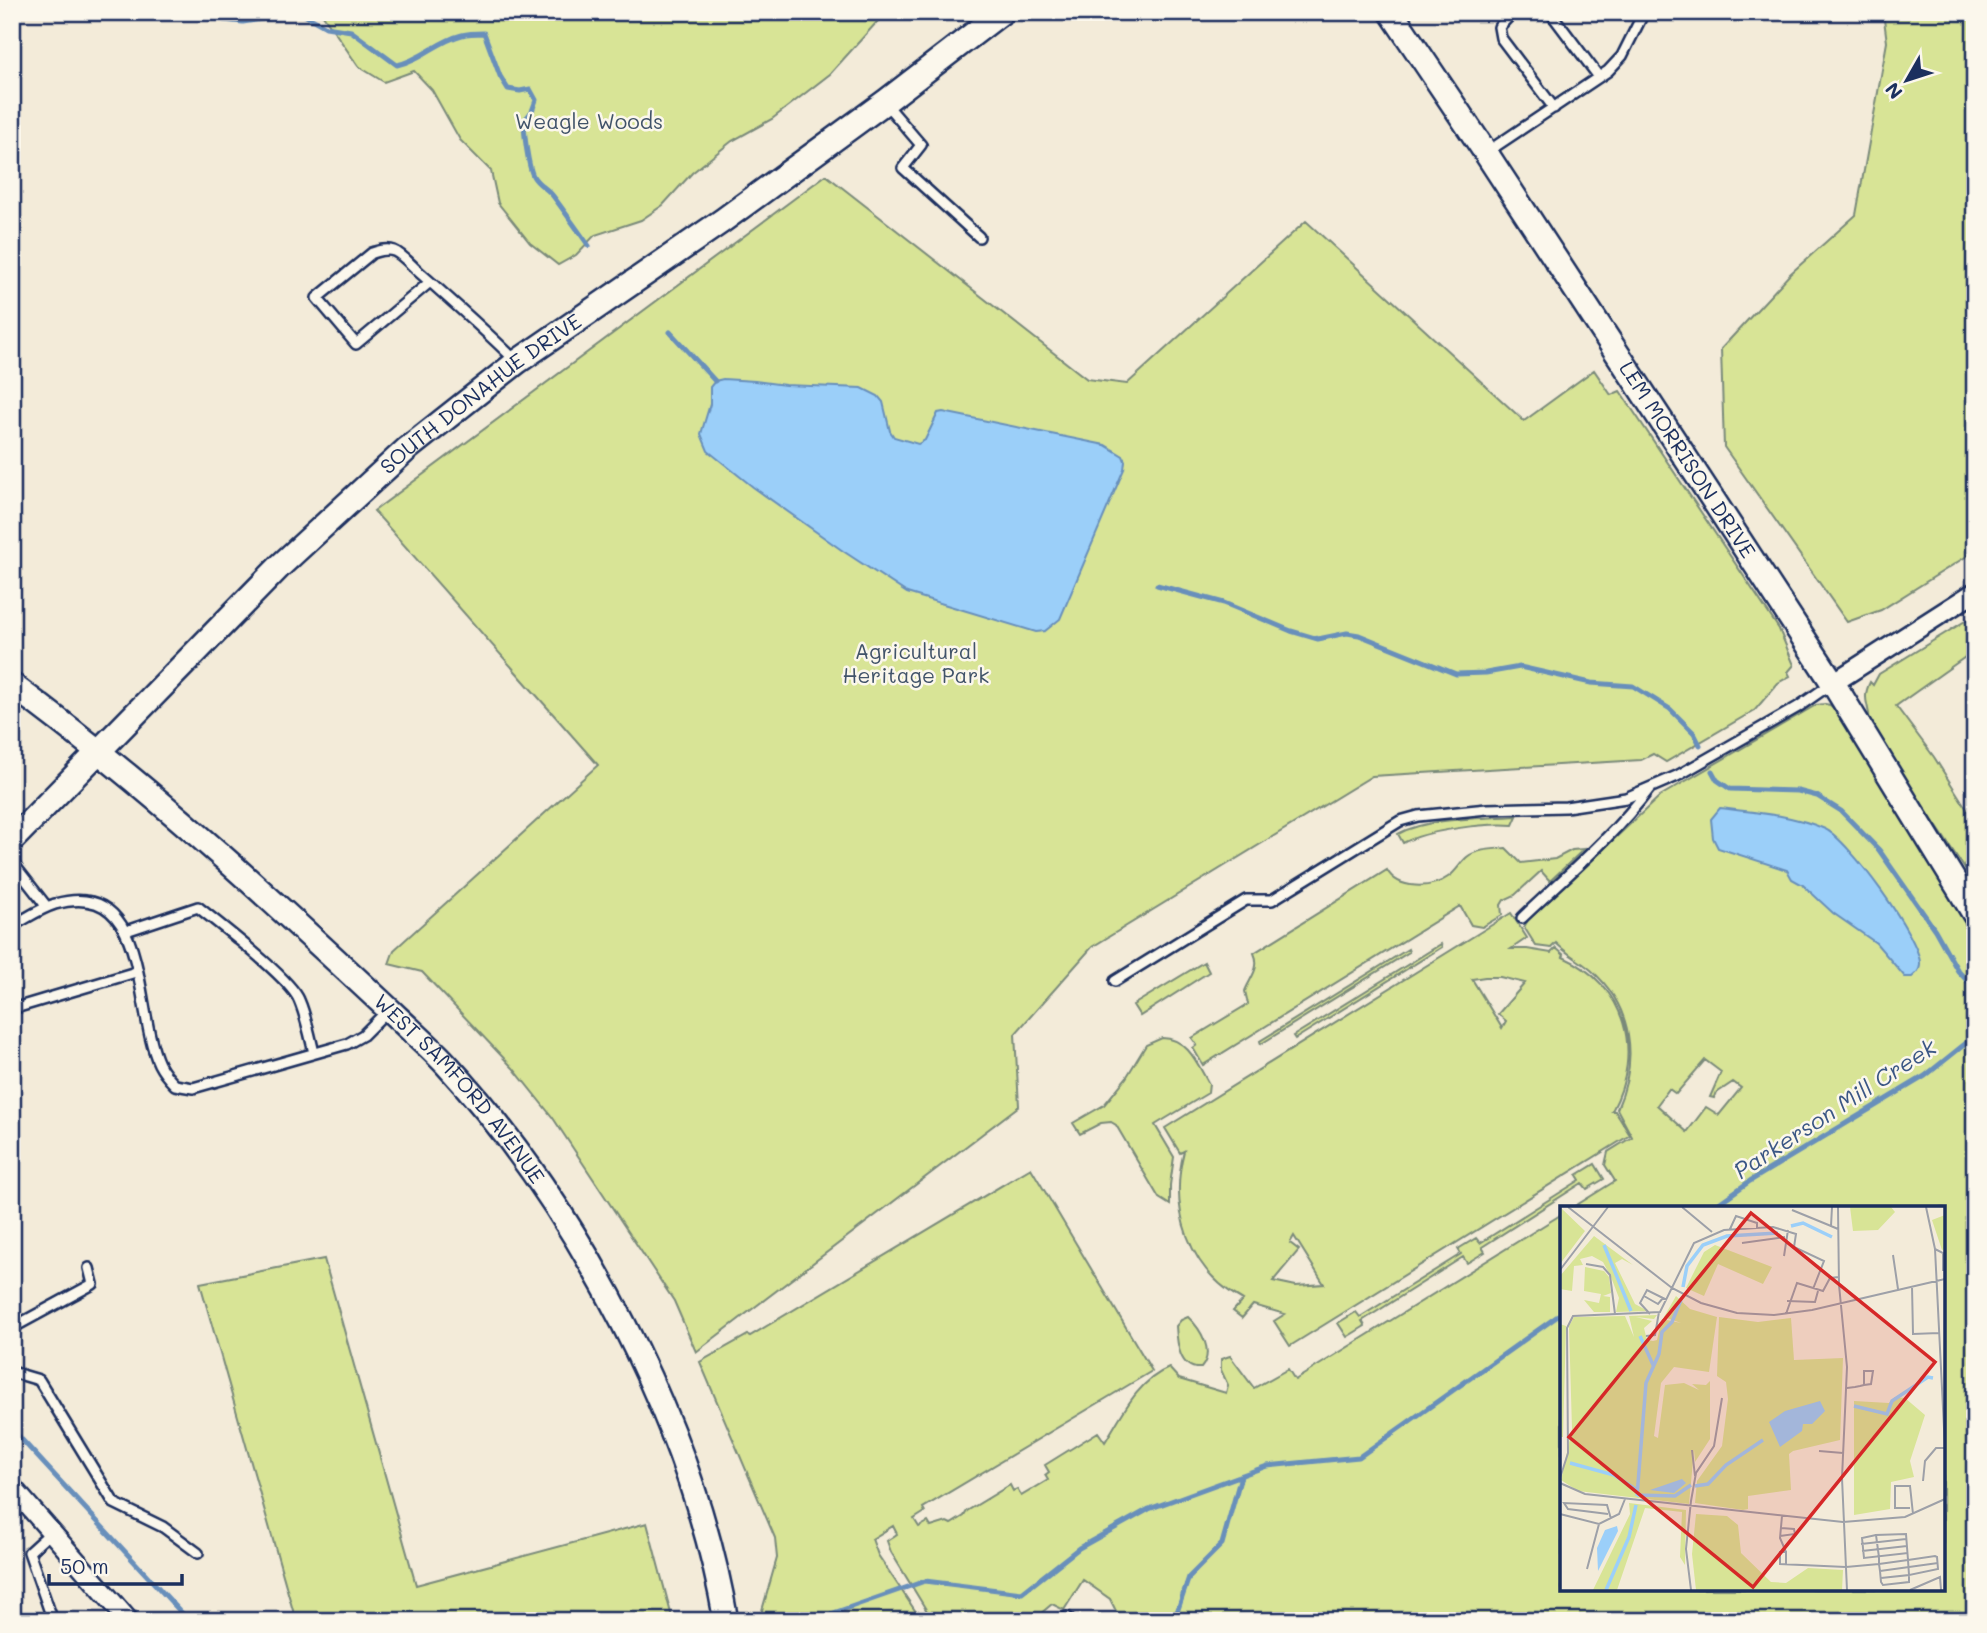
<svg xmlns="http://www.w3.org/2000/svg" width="1987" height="1633" viewBox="0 0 1987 1633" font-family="Mali,sans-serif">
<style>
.green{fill:#d8e496;stroke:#7a8a7a;stroke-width:2;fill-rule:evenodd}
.water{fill:#9bcff9;stroke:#688fbb;stroke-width:2}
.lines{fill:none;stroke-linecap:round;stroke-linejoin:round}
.stream{stroke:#688fbb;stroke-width:5}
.service-casing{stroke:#1b2f5e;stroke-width:14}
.minor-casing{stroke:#1b2f5e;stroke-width:23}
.tertiary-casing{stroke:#1b2f5e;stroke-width:28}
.service{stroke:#fbf7ec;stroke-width:9}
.minor{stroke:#fbf7ec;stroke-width:18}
.tertiary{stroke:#fbf7ec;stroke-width:23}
.labels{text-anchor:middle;stroke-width:5;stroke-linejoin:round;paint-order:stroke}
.park-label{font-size:21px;fill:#415369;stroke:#fbf7ec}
.street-label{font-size:21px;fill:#1b2f5e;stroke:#fbf7ec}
.water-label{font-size:23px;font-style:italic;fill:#3b5785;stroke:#fbf7ec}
.inset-river{fill:none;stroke:#9bcff9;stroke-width:3.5}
.inset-road{fill:none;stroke:#9da0a8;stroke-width:2}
.view{fill:#d62828;fill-opacity:0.15;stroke:#d62828;stroke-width:3.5}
.inset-edge{fill:none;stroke:#1b2f5e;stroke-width:3.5}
</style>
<rect width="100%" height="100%" fill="#f3ebd9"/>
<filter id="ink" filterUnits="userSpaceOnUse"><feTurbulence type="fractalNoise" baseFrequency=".0143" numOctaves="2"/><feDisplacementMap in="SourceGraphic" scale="14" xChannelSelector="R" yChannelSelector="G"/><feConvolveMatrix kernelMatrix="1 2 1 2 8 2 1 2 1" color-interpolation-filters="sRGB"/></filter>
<g filter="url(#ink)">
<!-- green -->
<path class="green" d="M321,12H886L830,74L772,119L732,141L692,173L663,205L641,220L595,235L576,255L558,265L530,243L498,203L491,171L460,140L432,90L414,71L384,82L358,66Z
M1883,12H1975V551L1881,610L1847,622L1724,447L1721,349L1790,274L1856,215L1887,42Z
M826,175L1087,379L1127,384L1306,221L1524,421L1594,370L1611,395L1620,391L1779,629L1794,665L1788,672L1790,676L1778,683L1755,710L1666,762L1653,754L1641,760L1372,776L1092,947L1015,1034L1019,1106L696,1352L674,1301L553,1118L513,1068L422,972L389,964L394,950L598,765L374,511Z
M1975,615V650L1896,706L1934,757L1975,822V884L1869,725C1872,707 1860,702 1870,682L1873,685L1879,674Z
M1825,704L1830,705L1838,712L1975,930V1621H1121L1110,1599L1083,1580L1064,1610L1052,1604L1032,1621H933L891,1552L887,1541L897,1534L893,1526L872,1539L878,1555L922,1621H759L777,1558L775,1538L700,1362L748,1335L750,1336L1031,1168L1152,1371L923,1508L925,1512L914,1519L919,1527L928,1522L931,1527L947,1522L951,1524L964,1516L967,1511L1010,1485L1013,1491L1017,1489L1021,1496L1048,1480L1045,1475L1049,1472L1045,1465L1098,1432L1105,1442C1122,1415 1137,1381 1169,1368L1179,1379L1226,1393L1228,1385L1221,1370V1359L1230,1356L1254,1388L1288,1369L1295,1380L1562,1214V1589H1943V1208H1572L1615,1181L1605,1165L1608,1152L1632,1137L1617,1109C1639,1059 1633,1007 1591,970C1579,960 1567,954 1556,943L1551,948L1536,946L1524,927L1528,920L1660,796L1816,705ZM1705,1060L1721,1072L1710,1097L1714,1098L1715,1094L1733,1082L1741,1088L1719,1115L1706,1107L1687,1132L1657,1105L1669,1089L1676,1094Z
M1517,816L1513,825C1485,823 1427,830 1403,843L1398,834C1430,817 1480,819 1517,816Z
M1506,848L1521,863L1555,859L1572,850L1584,849L1550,881L1541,871L1515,895L1504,900L1501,905L1502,915L1482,927L1471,925L1460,906L1203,1065L1193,1048L1197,1045L1192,1038L1248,1004L1245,991C1250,978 1261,968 1254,953L1387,870C1398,890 1431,889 1448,877C1456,872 1460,863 1467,857C1477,849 1494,849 1506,848Z
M1511,913L1527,938L1511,949H1527L1551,953L1556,948L1564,955L1563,957C1626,985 1644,1052 1612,1111H1615L1630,1135L1290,1346L1274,1321L1285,1314L1253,1305L1242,1318L1233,1311L1243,1300C1188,1270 1169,1209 1184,1151L1180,1153L1165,1128ZM1485,977H1500L1525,983L1498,1014L1506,1021L1502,1028L1472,979ZM1294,1236L1324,1284L1296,1286L1273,1281L1299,1250L1290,1243Z
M1441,944L1442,947L1295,1039L1293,1036Z
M1408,949L1409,952L1261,1044L1260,1041Z
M1204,962L1209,972L1140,1016L1133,1005Z
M1162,1038C1188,1038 1198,1065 1209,1084L1208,1093L1155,1125L1174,1157L1170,1185V1205L1159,1198L1116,1125L1111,1122L1101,1123L1080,1134L1073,1123L1104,1105L1126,1078L1146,1045Z
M1595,1164L1604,1179L1587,1189L1582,1183L1482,1247L1485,1252L1467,1263L1463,1257L1362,1321L1365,1326L1347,1337L1338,1323L1356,1312L1360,1317L1461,1254L1458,1249L1476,1238L1480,1243L1580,1180L1577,1175Z
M324,1259L416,1585L647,1523L673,1621H296L200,1283Z
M1188,1317C1201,1329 1215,1352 1201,1368C1179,1370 1177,1343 1176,1326L1181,1320Z"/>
<!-- water -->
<path class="water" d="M723,379L755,381L785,385L862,388L878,396L883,402L890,431L894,437L918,444L925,440L938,413L943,412L1105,445L1123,456L1125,461L1124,469L1060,619L1045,631L1036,632L907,593L843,551L753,487L708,451L701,434L710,404V387L715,381Z
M1720,808C1754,812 1793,815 1825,829C1848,839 1921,939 1920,964C1920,970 1917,973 1912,977H1905L1876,943L1833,913L1803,885L1792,879L1787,870L1718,848L1713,838L1711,819Z"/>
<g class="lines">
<!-- stream -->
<path class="stream" d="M207,12L224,20L243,22L301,13L326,27L351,31L397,65C421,60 438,41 462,35C469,33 477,33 484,33L500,76L508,89L520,91L530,89L536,100L532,111L524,121C524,134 528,165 533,176C538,185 547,188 553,196C565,212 577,229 589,246
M670,332L715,381
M1157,585L1224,603L1291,631L1318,639L1347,633L1359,635L1456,674L1486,673L1520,667L1591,683L1633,686L1670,709L1694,733L1700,745
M1712,771L1717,780L1730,789L1798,791L1817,796L1841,811L1879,850L1935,930L1958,971L1975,989
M1712,1208L1750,1181L1925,1076L1975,1036
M12,1429L189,1621
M802,1621L825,1616L925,1581L1022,1593L1079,1548L1149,1509L1267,1466L1359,1457L1562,1313
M1174,1621L1189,1577L1222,1544L1241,1476"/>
<defs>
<path id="service" d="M1513,12L1499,27L1501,38L1554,108
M1550,12L1599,77
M886,104L921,145L903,168L979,237
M1487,152L1608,71L1622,56L1644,12
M430,282L356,344L317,298L372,253C379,251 387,248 394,251C402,254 412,266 419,272C452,301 485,330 516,361
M12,862L47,907
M1522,918C1566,876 1613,837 1649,789
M12,926C27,918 39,909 55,904C151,877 133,1009 159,1064C163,1072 169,1079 175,1085L193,1088L347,1044L363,1035L387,1011
M126,931L198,907C220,925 290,978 299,1000C306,1016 310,1036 314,1053
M1115,981L1246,900H1272L1400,821L1418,816L1487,809L1566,807L1626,798L1677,776L1798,707L1831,684
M12,1009L136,972
M12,1328L93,1284L89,1268
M12,1372L39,1380L114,1503L163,1527L198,1553
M50,1533L29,1552L53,1621
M1063,1621L1067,1617L1072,1621"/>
<path id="minor" d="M1833,683L1975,592
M12,1487L129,1621"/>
<g id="tertiary">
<path id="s1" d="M1391,12L1488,156L1833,683L1975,915"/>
<path id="s2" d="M12,685C109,756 199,834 287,915C324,949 361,983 398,1018C414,1033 431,1048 446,1064C579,1208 693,1427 726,1621"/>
<path id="s3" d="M12,840L281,565L407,449L517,362L722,221L885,102L1002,12"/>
</g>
</defs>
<!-- service casing -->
<use href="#service" class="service-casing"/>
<!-- minor casing -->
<use href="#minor" class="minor-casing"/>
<!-- tertiary casing -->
<use href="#tertiary" class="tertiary-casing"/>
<!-- service -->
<use href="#service" class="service"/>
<!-- minor -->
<use href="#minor" class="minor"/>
<!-- tertiary -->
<use href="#tertiary" class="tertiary"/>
</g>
</g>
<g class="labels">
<!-- park labels -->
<g class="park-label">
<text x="589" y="129">Weagle Woods</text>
<text x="916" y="659">Agricultural<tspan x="916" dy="24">Heritage Park</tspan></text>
</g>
<!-- street labels -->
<g class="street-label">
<text dy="7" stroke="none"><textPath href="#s3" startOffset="648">SOUTH DONAHUE DRIVE</textPath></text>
<text dy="7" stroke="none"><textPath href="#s1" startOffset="537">LEM MORRISON DRIVE</textPath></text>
<text dy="7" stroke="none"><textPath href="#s2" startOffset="604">WEST SAMFORD AVENUE</textPath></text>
</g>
<!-- water labels -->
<g class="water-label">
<text transform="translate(1835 1109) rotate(-33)" y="8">Parkerson Mill Creek</text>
</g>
</g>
<!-- overview -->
<g transform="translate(1560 1206)">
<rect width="385" height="385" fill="#f3ebd9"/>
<path d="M0,1L25,25L0,58ZM290,1H331L335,6L318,24L293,25ZM385,9V43L382,44L372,14ZM34,30L73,59L62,53L55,57L75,98L88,105L56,106L59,92L51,71L43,56L32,50L20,53L23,59L14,60L12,85L0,83V70ZM155,39L212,61L203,78L158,58L144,90L126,82L144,46ZM25,61L44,65L49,71L51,87L43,90L50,91V106H34L24,94L39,97L41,88L24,85ZM116,90L130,103L157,111L149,166L114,161L101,177L94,230L98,232L105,179L124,177L139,184L132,178L146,179L150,175V233L135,256L134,244L129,298L18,285L1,274L12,223L9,120L14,111L65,110L74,131L69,110L97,109L94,113L76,111L92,115L84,122L87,134L93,135L97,134L102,113L121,117L104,111ZM159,111L198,116L231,112L234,154L283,152L280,234L233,245L229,248L231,284L188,290V303L183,304L135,297L137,275L162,240L168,193L166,176L157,170ZM0,118L6,120L3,231H0ZM335,191L345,192L365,209L350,255L354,271L331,276L330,303L294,309V195L329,197ZM69,297L126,304L125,359L120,351L122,306L85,302L57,384H33L70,308ZM136,308L167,310L178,319L181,347L211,376L226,377L248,362L283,364L282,384H136L132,348Z" fill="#d8e496"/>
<path d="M260,195L265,205L252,218H243L242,225L220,241L209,216L225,205ZM122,273L126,277L114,287L90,284ZM57,320L58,325L38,365L37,342L45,324Z" fill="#9bcff9"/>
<path class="inset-river" d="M231,20L243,17L272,31M44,39L71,105M123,81L127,60L143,39L167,30L218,27M80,130L94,161M294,200L327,208L332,195L368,171L373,172M10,257L54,269L77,284M135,280L148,278L166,259L203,234M77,289L115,290L131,279M77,290L86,177L99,148L102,126L112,116L121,94M46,384L69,331L76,299"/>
<path class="inset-road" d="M8,1L112,82L141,97L177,107L214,109L252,104L385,73M122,1L152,26M272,1L271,20L278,23M278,1L279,79L287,161L282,272L287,384M366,1L375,43L385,242M232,4L271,20M170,23L176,10L197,17V22M182,37L225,31M375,43L383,47V65M333,49L338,83M224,50L228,24M26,58L43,61L50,69L55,108M0,64L48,1M352,80L353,128L379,127M84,90L98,98L103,92M227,95L255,96L258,85M90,108L80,97L87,84L107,94M226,108L237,77L263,85L270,72L279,71M86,130L95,129L99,106M287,182L295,181L300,180L304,179L311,178L313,165H304V179M132,244L135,270M259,245L283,247M0,272L8,247L7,122L13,110L100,106L134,37L164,24L213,21L236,28L234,41L264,55L253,83M363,275L365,255L376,242H385M0,277L25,288L283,316L345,311L385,293M350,302H335V280H350L353,308M0,308L39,318L59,308L65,293M48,308L8,303L4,297L47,299L51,313M222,310L220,332L226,346M316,329L302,332L304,352L348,347M220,330L235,328L234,323L221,322M301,338L346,333M302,345L347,340M226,358V346H220V358L286,361L319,358L348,354L375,350L377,351L378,363L349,369V376L323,379L321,376L320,365L319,358V351L318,344L316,329L346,328L348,354L349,369L321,372M27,363L39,318M320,365L378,357M131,384L126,343L131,295L136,267L154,240L162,192M350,384L380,371L381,384"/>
<path class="view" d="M191,7L375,156L193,381L9,231Z"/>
<rect width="385" height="385" class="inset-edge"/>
</g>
<!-- margin -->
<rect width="1987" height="1633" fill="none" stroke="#fbf7ec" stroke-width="42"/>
<rect x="21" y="21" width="1945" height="1591" fill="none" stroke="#1b2f5e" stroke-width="2.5" filter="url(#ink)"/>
<!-- north arrow -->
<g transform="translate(1907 80) rotate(231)" stroke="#fbf7ec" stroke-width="5" paint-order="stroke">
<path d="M0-5L12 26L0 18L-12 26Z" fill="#1b2f5e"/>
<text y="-10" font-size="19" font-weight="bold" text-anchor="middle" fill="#1b2f5e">N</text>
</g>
<!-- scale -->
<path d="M49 1574v10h133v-10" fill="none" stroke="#1b2f5e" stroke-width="3.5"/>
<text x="60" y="1574" font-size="21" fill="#1b2f5e" stroke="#fbf7ec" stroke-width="5" paint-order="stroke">50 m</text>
</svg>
